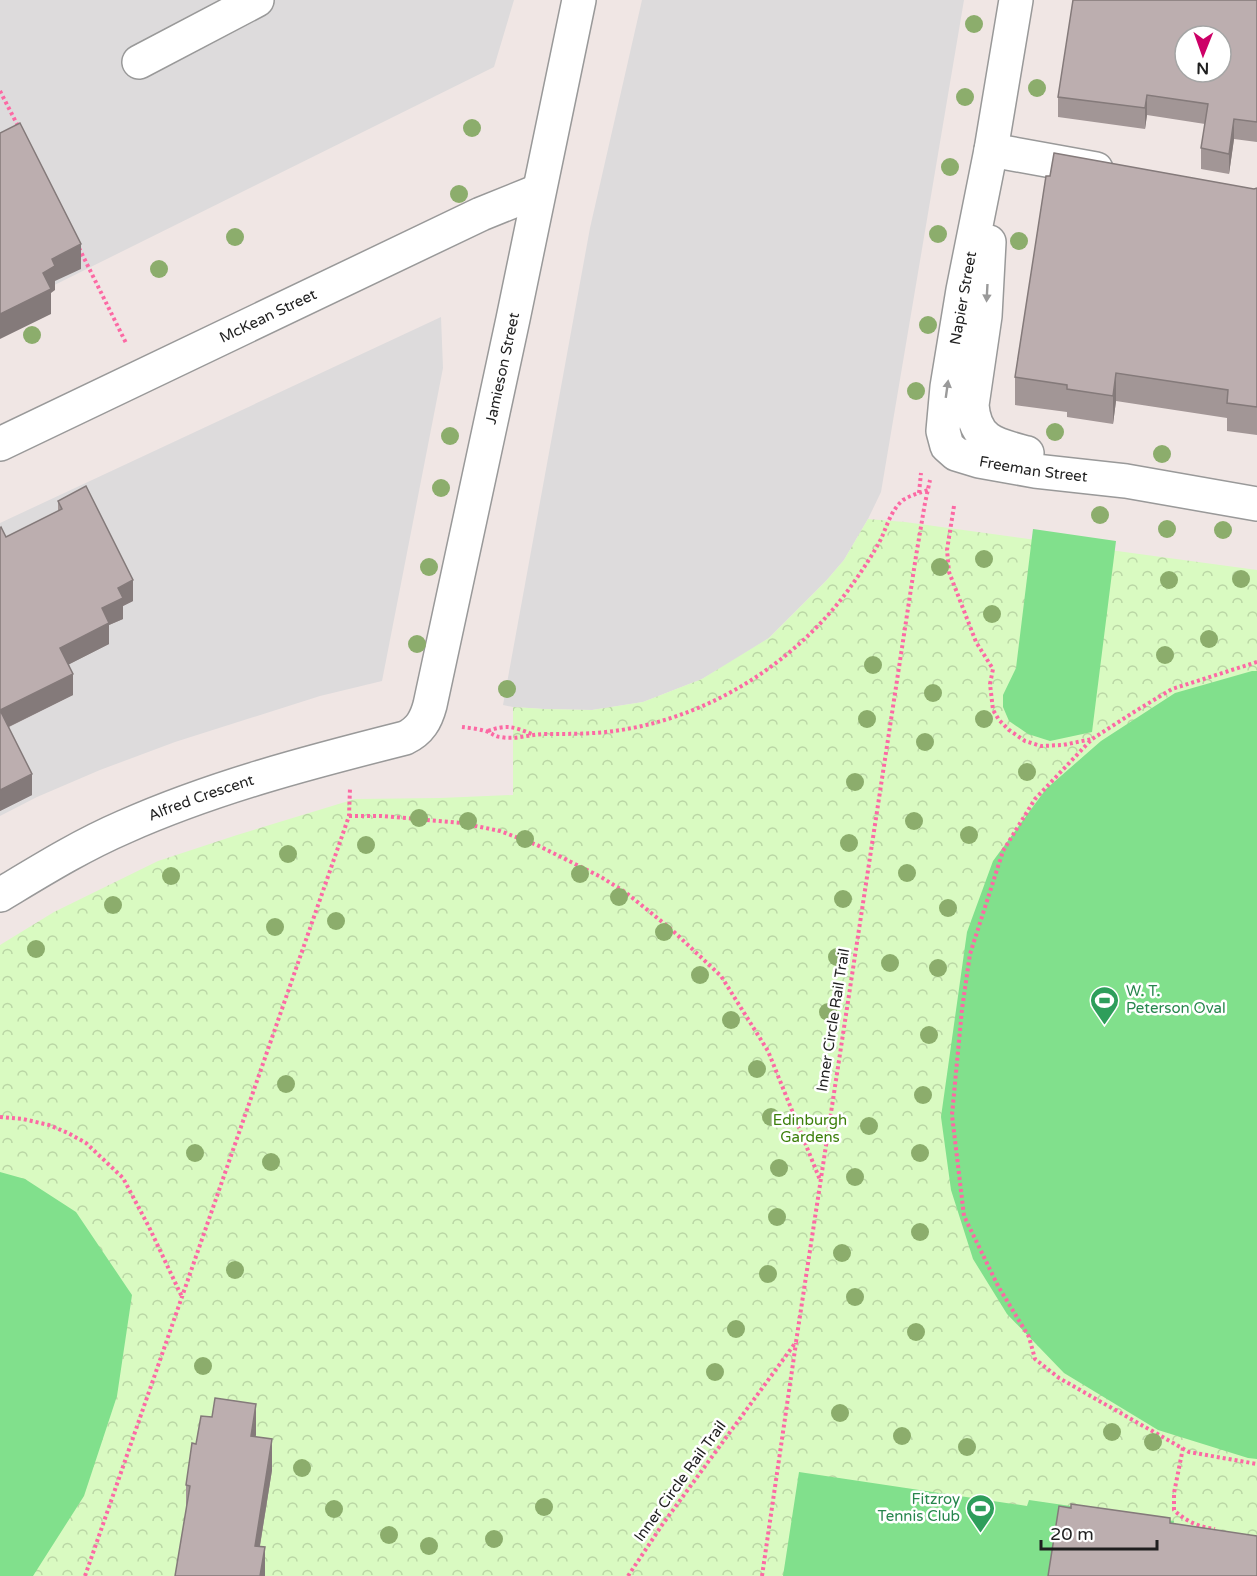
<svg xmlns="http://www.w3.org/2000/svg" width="1257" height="1576" viewBox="0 0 1257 1576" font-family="'Varela Round',sans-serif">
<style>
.residential{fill:#dddbdc}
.park{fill:url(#park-crowns)}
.pitch{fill:#81e08c}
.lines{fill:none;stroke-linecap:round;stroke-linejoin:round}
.minor-casing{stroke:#999;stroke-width:36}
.path{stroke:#fc69a4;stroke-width:4;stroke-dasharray:3 3;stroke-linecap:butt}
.minor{stroke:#fff;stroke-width:33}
.tree{fill:#8cad6c}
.wall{fill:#a29696}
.shaded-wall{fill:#847a7a}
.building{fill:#bcaeaf;stroke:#847a7a;stroke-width:1.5;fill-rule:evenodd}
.oneway{fill:#9a9a9a}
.labels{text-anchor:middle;stroke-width:5;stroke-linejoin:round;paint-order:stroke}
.street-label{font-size:15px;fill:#1f1f1f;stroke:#fff}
.leisure-label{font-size:15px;fill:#27864d;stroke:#fff;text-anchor:start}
.park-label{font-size:15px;fill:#3b7f0a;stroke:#fff}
</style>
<defs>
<pattern id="park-crowns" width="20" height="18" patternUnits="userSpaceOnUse" patternTransform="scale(1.5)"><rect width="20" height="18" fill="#d9fac1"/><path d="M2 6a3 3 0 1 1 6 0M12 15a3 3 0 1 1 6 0" fill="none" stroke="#bad6a5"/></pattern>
</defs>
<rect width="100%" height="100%" fill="#f0e6e4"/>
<!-- residential -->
<path class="residential" d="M0,0H514L494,67L0,312Z
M642,0H964L881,492L868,519L844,560L826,581L769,638L731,662L702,679L643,702L592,710L544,709L513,707L503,705L590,228Z
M441,317L443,368L382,681L320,696L175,742L100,770L37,797L0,816V523Z"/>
<!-- park -->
<path class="park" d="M868,519L905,522L1257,570V1576H0V945L54,912L158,861L237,835L355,799L440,798L513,795V707L544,709L592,710L643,702L702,679L769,638L826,581L844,560Z"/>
<!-- pitch -->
<path class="pitch" d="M1033,529L1116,541L1092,732L1050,741L1028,734L1009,721L1003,707V695L1016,668Z
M1252,671H1257V1459L1248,1458L1158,1430L1064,1373L1007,1314L973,1259L951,1190L941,1117L967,932L993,861L1046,789L1101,741L1175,693Z
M0,1172L25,1179L76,1212L132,1295L117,1396L84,1496L33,1576H0Z
M799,1472L1027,1506L1029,1500L1174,1521L1166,1576H783Z"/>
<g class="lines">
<defs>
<g id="minor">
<path id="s1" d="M1016,0L991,150L963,290L947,387L943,431L947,446L956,454L979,461L1035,471L1126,481L1257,504"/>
<path d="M139,62L257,0"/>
<path d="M991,150L1096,169"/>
<path d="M989,242L985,316L972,405C975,442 997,445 1027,453"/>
<path id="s2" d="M0,444L481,214L538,191"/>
<path id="s3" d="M0,895C40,871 80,846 124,827C214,787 310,762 405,738C420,731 426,720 430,705L513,319L579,0"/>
</g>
</defs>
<!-- minor casing -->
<use href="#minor" class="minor-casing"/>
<!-- path -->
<path class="path" d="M0,91L19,128
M79,248L126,343
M919,493L921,473
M954,506L947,550L949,572L976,642L993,669L990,684L993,710L999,720L1009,730L1025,741L1041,746L1063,745L1092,739
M1257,662L1172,689L1134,712L1092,739L1035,799L1003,851L970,954L962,1009L952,1115L964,1216L998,1286L1029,1337L1035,1359L1059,1378L1189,1452L1257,1464
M462,727C470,728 480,729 488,732C493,734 496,737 501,737C516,740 530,734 546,734C573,734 600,734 627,729C718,713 802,657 854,582C864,568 873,554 881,539C887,526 891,510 903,500C911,495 919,493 928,490
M488,731C507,724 514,727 532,734
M349,816H381L417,819L461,823L500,831L537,845L601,877L625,892L650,912L672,930L721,976L768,1051L820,1180
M0,1117L23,1119L49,1125L68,1133L86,1143L123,1178L149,1227L182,1297
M1183,1448L1174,1493V1510C1185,1521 1199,1527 1215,1529
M85,1576L349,816L350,788
M628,1576L662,1525L796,1342L916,556L925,503L930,480
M762,1576L796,1343"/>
<!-- minor -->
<use href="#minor" class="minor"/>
</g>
<!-- trees -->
<g class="tree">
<circle cx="974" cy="24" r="9"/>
<circle cx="1037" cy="88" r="9"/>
<circle cx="965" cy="97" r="9"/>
<circle cx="472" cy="128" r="9"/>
<circle cx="950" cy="167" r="9"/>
<circle cx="459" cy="194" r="9"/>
<circle cx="938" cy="234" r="9"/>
<circle cx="235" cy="237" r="9"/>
<circle cx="1019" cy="241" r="9"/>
<circle cx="159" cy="269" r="9"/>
<circle cx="928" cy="325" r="9"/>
<circle cx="32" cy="335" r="9"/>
<circle cx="916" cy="391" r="9"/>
<circle cx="1055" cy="432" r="9"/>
<circle cx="450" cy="436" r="9"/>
<circle cx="1162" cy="454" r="9"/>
<circle cx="441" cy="488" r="9"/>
<circle cx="1100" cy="515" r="9"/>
<circle cx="1167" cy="529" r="9"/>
<circle cx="1223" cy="530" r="9"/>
<circle cx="984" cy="559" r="9"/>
<circle cx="429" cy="567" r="9"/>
<circle cx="940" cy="567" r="9"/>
<circle cx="1241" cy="579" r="9"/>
<circle cx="1169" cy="580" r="9"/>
<circle cx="992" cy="614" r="9"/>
<circle cx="1209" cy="639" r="9"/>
<circle cx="417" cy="644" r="9"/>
<circle cx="1165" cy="655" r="9"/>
<circle cx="873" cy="665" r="9"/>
<circle cx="507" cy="689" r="9"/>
<circle cx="933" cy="693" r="9"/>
<circle cx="867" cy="719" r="9"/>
<circle cx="984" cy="719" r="9"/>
<circle cx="925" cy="742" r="9"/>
<circle cx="1027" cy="772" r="9"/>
<circle cx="855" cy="782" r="9"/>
<circle cx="419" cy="818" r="9"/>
<circle cx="468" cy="821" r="9"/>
<circle cx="914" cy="821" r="9"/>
<circle cx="969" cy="835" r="9"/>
<circle cx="525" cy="839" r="9"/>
<circle cx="849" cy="843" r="9"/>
<circle cx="366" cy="845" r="9"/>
<circle cx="288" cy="854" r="9"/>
<circle cx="907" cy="873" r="9"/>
<circle cx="580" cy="874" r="9"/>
<circle cx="171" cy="876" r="9"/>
<circle cx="619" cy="897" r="9"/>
<circle cx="843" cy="899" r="9"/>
<circle cx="113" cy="905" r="9"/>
<circle cx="948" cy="908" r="9"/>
<circle cx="336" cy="921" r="9"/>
<circle cx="275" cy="927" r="9"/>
<circle cx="664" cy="932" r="9"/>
<circle cx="36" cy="949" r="9"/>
<circle cx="837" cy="957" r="9"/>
<circle cx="890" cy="963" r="9"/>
<circle cx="938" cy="968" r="9"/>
<circle cx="700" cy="975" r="9"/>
<circle cx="828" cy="1012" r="9"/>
<circle cx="731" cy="1020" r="9"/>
<circle cx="929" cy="1035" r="9"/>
<circle cx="757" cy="1069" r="9"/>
<circle cx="286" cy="1084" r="9"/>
<circle cx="923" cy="1095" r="9"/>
<circle cx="771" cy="1117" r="9"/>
<circle cx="869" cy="1126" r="9"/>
<circle cx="195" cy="1153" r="9"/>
<circle cx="920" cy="1153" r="9"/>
<circle cx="271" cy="1162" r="9"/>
<circle cx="779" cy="1168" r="9"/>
<circle cx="855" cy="1177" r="9"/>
<circle cx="777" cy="1217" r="9"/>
<circle cx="920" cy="1232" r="9"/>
<circle cx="842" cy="1253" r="9"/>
<circle cx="235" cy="1270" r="9"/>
<circle cx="768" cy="1274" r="9"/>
<circle cx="855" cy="1297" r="9"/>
<circle cx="736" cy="1329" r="9"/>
<circle cx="916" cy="1332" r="9"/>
<circle cx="203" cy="1366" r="9"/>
<circle cx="715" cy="1372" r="9"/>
<circle cx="840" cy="1413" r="9"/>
<circle cx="1112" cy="1432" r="9"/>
<circle cx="902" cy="1436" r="9"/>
<circle cx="1153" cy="1442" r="9"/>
<circle cx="967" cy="1447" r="9"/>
<circle cx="302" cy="1468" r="9"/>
<circle cx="544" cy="1507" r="9"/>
<circle cx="334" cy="1509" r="9"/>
<circle cx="389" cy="1535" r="9"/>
<circle cx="494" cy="1539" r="9"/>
<circle cx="429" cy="1546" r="9"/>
</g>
<!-- wall -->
<path class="wall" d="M1257,0V142L1234,139L1229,174L1201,169V148L1205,124L1147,115L1145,129L1058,117V97Z
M1257,188V435L1227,431V418L1116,401L1113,424L1067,417V412L1015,405V377L1254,189Z
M58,501L133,601L123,606V619L109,625V644L69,664L73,695L9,727L32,795L0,811L6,537L58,511Z
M255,1436L272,1470L260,1546L265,1576L186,1510V1485L196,1444Z"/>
<!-- shaded-wall -->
<path class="shaded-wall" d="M1147,95V115L1145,129V108Z
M1234,119V139L1229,174V154Z
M81,244V269L55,281V290L51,293V314L0,339V314L43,273L52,259Z
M1116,373V401L1113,424V396Z
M133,580V601L123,606V619L109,625V644L60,669V648L102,608L118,588Z
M73,674V695L0,731V710Z
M32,774V795L0,811V790Z
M256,1404V1435L251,1466V1436Z
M272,1439V1470L255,1576V1546Z
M265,1547V1576H260Z"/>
<!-- building -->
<path class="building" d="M1073,0H1257V122L1234,119L1229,154L1201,148L1208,104L1147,95L1145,108L1058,97ZM1185,36H1221V72H1185Z
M20,123L81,244L52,259L55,266L43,273L51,289L0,314V133Z
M1054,153L1254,189L1257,188V407L1227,403L1228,390L1116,373L1113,396L1067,389V385L1015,377L1046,176H1050Z
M86,486L133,580L118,588L123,598L102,608L109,623L60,648L73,674L0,710L32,774L0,790V528L1,527L6,537L62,509L58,501Z
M215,1398L256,1404L251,1436L272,1439L255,1546L265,1547L260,1576H175L190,1486L186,1485L192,1443L196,1444L201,1416L212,1417Z
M1071,1504L1170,1518V1523L1257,1536V1576H1048L1059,1506L1071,1508Z"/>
<!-- one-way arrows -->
<defs><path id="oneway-solid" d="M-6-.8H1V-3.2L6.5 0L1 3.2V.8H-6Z" transform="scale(1.5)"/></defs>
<g class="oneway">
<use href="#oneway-solid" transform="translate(987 293) rotate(93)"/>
<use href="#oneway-solid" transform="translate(947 389) rotate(-82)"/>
</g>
<!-- icons -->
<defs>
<symbol id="stadium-pin" viewBox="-11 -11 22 30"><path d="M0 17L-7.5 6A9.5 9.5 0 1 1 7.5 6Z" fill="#2e9e5b" stroke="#fff"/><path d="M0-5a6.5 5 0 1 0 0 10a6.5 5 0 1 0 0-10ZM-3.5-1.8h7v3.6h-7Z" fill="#fff"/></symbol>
</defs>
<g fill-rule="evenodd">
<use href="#stadium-pin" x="1088" y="984" width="33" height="45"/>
<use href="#stadium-pin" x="964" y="1492" width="33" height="45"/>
</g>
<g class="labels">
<!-- street labels -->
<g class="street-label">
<text transform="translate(963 298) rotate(-80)" y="5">Napier Street</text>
<text dy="5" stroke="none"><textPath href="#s2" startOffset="297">McKean Street</textPath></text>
<text dy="5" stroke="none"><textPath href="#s3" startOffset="824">Jamieson Street</textPath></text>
<text dy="5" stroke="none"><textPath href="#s1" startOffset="544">Freeman Street</textPath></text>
<text dy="5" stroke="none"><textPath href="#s3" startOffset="224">Alfred Crescent</textPath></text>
<text transform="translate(833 1020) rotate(-81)" y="5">Inner Circle Rail Trail</text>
<text transform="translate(680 1481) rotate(-54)" y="5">Inner Circle Rail Trail</text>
</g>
<!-- leisure labels -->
<g class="leisure-label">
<text x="1126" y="996">W. T.<tspan x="1126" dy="17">Peterson Oval</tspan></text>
<text x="960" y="1504" text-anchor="end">Fitzroy<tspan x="960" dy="17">Tennis Club</tspan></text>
</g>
<!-- park labels -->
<g class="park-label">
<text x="810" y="1125">Edinburgh<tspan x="810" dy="17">Gardens</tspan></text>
</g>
</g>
<!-- north arrow -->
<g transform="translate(1203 54) rotate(181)"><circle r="28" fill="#ffffff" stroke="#a5a5a5" stroke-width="1.5"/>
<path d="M0-4.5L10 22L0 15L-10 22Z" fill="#cd0067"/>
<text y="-9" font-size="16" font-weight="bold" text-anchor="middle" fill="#1f1f1f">N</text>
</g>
<!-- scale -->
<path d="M1041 1540v9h116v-9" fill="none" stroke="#1f1f1f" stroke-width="3"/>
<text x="1050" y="1540" font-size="18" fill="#1f1f1f" stroke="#ffffff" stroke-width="4.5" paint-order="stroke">20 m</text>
</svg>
